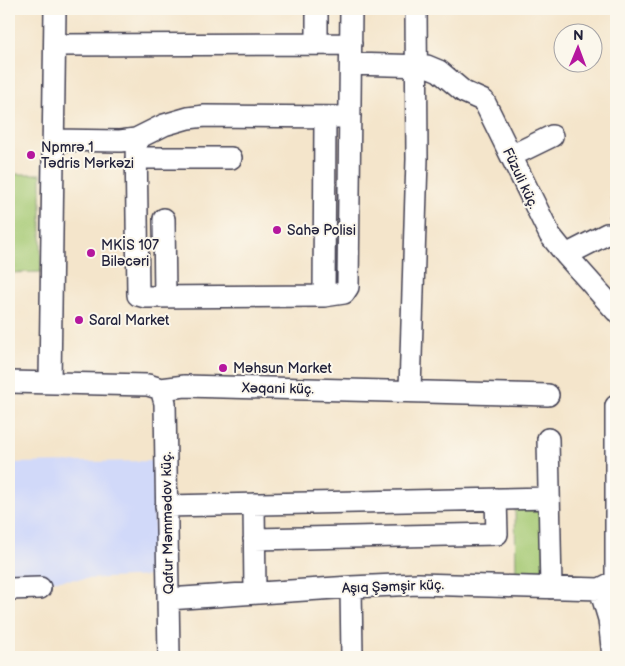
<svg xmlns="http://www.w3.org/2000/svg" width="625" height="666" viewBox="0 0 625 666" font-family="'Balsamiq Sans',sans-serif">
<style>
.built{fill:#d1d9f9}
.green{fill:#a5c973;stroke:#647657}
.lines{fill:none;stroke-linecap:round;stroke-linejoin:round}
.minor-casing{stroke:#423f51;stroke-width:24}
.path{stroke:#423f51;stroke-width:3;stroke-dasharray:1 4;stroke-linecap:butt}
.minor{stroke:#fff;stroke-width:21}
.poi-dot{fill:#b5179e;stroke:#fbf7ec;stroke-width:2}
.labels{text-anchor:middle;stroke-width:4;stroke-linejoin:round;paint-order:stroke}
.poi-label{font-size:14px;fill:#22223b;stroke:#fbf7ec;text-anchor:start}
.street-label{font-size:14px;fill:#22223b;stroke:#fbf7ec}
</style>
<rect width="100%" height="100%" fill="#fbf7ec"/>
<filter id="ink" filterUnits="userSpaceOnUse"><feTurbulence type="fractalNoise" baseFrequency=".02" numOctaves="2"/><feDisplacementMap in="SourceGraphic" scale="10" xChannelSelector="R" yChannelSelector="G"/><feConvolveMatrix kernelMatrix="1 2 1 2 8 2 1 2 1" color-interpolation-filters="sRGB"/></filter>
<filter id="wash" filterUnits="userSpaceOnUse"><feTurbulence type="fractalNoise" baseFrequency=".0096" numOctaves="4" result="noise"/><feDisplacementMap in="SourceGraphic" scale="20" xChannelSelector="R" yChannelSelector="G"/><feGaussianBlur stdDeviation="1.12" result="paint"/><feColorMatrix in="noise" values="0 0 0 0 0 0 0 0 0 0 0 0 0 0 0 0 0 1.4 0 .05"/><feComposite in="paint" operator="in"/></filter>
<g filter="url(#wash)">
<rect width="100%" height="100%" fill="#f4e5cb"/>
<!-- built -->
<path class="built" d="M153,461L156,576L9,582V463Z"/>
<!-- green -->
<path class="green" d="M9,174H41V272L9,273Z
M515,509H543L544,576H516Z"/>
</g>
<g filter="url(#ink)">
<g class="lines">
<defs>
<path id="minor" d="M317,9V44
M55,45L351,44
M351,64L427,66L439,71L464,92L484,101L550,235L566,255L616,311
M136,139L138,295L145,297L324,296L344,293L348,287L351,9
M54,140L120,141L136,139L164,125L188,118L205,116L350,117
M511,156L552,136
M136,158H231
M164,219L165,297
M566,255L607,234
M324,296L325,117
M9,382L148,385L161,389L185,386L548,395
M50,382L55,9
M161,389L165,403L169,657
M410,390L417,159L416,9
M548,439L551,588
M254,504L255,593
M166,506L549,498
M254,539L497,534L496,499
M616,581V406
M351,587L352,657
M9,589L40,588
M600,589L609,619L613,657
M168,599L351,587L418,584L600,589L616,581"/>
</defs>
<!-- minor casing -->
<use href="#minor" class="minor-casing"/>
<!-- path -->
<path class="path" d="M610,217L616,163"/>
<!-- minor -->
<use href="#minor" class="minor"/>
</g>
</g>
<!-- markers -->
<g class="poi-dot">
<circle cx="31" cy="155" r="5"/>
<circle cx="277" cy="230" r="5"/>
<circle cx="91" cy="253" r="5"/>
<circle cx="79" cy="320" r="5"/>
<circle cx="223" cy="368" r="5"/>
</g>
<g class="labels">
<!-- poi labels -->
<g class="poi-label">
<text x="41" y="152">Npmrə 1<tspan x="41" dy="16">Tədris Mərkəzi</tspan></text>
<text x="287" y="235">Sahə Polisi</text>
<text x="101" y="250">MKİS 107<tspan x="101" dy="16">Biləcəri</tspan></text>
<text x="89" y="325">Saral Market</text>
<text x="233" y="373">Məhsun Market</text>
</g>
<!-- street labels -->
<g class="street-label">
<text transform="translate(521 178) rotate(65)" y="5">Füzuli küç.</text>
<text transform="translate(278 388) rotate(1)" y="5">Xəqani küç.</text>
<text transform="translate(167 523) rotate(-91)" y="5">Qafur Məmmədov küç.</text>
<text transform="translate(393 586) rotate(-2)" y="5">Aşıq Şəmşir küç.</text>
</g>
</g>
<!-- margin -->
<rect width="625" height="666" fill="none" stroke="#fbf7ec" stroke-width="30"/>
<!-- north arrow -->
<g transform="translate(578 48) rotate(1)"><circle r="24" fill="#fbf7ec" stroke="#a4a2a5"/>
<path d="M0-4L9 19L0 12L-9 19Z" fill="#b5179e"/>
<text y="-8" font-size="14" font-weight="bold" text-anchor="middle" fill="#22223b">N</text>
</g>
</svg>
